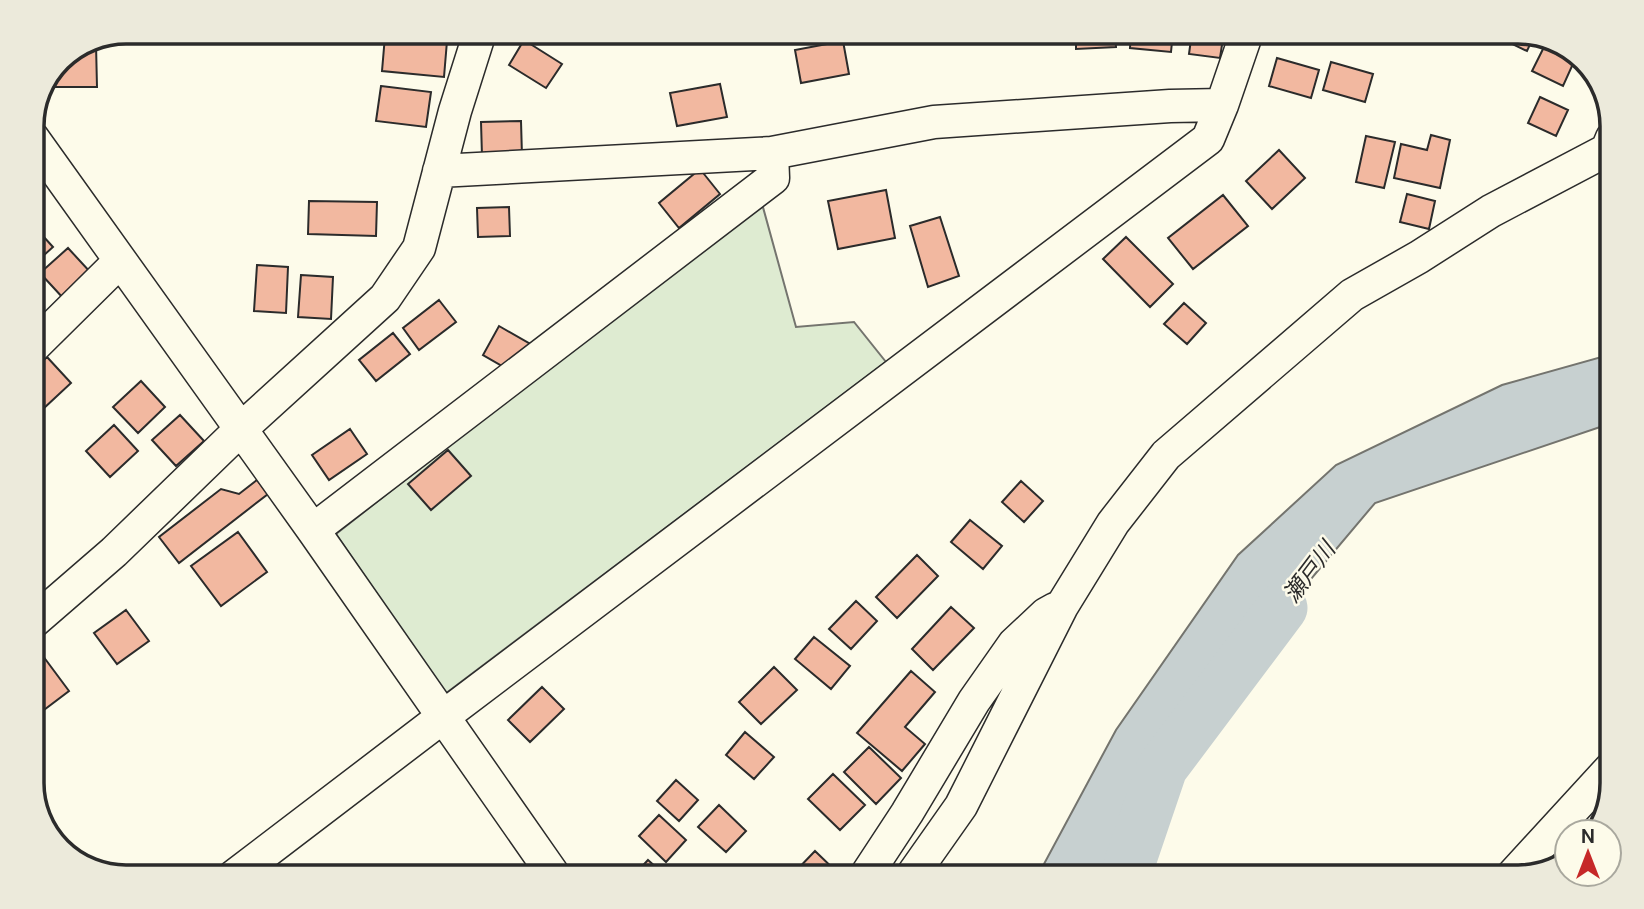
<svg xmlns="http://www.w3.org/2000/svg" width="1644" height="909" viewBox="0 0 1644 909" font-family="'DM Sans','Noto Sans JP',sans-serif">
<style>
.green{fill:#deebd1;stroke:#74746e;stroke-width:2}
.water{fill:#c7d0d0;stroke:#74746e;stroke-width:2}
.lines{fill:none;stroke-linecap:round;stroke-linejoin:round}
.river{stroke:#c7d0d0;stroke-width:51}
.building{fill:#f2b8a0;stroke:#2b2b2b;stroke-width:2}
.minor-casing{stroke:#2b2b2b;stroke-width:35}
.minor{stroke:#fdfbea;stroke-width:32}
.labels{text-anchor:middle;stroke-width:5;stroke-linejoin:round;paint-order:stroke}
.water-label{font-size:23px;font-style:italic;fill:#2b2b2b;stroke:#fdfbea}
.rim{fill:none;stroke:#2b2b2b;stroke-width:3.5}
</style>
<rect width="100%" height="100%" fill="#fdfbea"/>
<!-- green -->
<path class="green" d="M761,200L796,327L854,322L886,362L445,694L336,534Z"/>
<!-- water -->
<path class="water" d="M1612,354V423L1375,503L1139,783L1102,877H1037L1116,730L1238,555L1336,465L1502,385Z"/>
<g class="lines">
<!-- river -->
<path class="river" d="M1125,877L1162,768L1282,608"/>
</g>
<!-- building -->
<path class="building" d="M1076,32H1115L1116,47L1076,49Z
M1131,32H1173L1171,52L1130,48Z
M1192,32H1224L1220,58L1189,54Z
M1503,32H1518L1534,36L1527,51L1500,38Z
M385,36L447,41L444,77L382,71Z
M1548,39L1565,44L1577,55L1563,86L1532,71Z
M524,40L562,64L546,88L509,65Z
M843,41L849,74L801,83L795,50Z
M96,44L97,87H49V82L59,59Z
M1277,58L1319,70L1311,98L1269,86Z
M1331,62L1373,74L1365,102L1323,90Z
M720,84L727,117L677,126L670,93Z
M381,86L431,92L426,127L376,121Z
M1540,97L1568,110L1556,136L1528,123Z
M521,121L522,156H482L481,122Z
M1431,135L1450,140L1440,188L1394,178L1401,144L1427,150Z
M1366,136L1395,142L1384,188L1356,182Z
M1279,150L1305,178L1272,209L1246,181Z
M700,169L720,194L679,228L659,203Z
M886,190L895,238L838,249L828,201Z
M1407,194L1435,201L1429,229L1400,222Z
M1223,195L1248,226L1193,269L1168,238Z
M309,201L377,202L376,236L308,234Z
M509,207L510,236L478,237L477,208Z
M940,217L959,276L928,287L910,226Z
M32,224L53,247L33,265L32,264Z
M1126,237L1173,284L1150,307L1103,259Z
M68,248L92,274L64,299L40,273Z
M257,265L288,267L286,313L254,311Z
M301,275L333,277L331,319L298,317Z
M439,300L456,322L419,350L403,328Z
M1184,303L1206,323L1187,344L1164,324Z
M499,326L532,345L516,374L483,355Z
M393,333L410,354L376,381L359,360Z
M47,357L71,383L43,409L32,397V371Z
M141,381L165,407L138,433L113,407Z
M180,415L204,441L176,466L152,440Z
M114,425L138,451L110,477L86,451Z
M350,429L367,454L329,480L312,455Z
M448,450L471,476L431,510L408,484Z
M257,480L268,494L179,563L159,537L221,489L239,494Z
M1021,481L1043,501L1024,522L1002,502Z
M970,520L1002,546L983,569L951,542Z
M238,532L267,572L221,606L191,566Z
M917,555L938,576L897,618L876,597Z
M856,601L877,621L851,649L829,629Z
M951,607L974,628L933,670L912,649Z
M126,610L149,641L117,664L94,633Z
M814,637L850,666L831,689L795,659Z
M43,656L69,691L32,719V664Z
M774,667L797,690L761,724L739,702Z
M911,671L935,692L905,727L925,744L902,771L857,733Z
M542,687L564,709L530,742L508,720Z
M745,732L774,757L754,779L726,755Z
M869,747L901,778L876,804L844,772Z
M833,774L865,805L840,830L808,799Z
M676,780L698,800L679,821L657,801Z
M719,805L746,831L726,852L698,827Z
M659,815L686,840L666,862L639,836Z
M815,851L841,876L839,877H793L791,876Z
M648,860L667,877H632Z
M770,868L780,877H761Z"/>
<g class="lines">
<defs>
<path id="minor" d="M32,137L313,530L555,877
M439,171L772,153L934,122L1170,106L1222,105
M32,348L120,261
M313,530L773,178L772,153
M32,623L114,552L241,429L385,298L419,248L455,111L480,32
M233,877L444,716L1208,139L1222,105L1247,32
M865,877L907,813L974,701L1014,644L1046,614L1055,609
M911,877L961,806L1062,606L1113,523L1166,455L1352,295L1419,257L1491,211L1607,150L1612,138
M1511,877L1612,767"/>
</defs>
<!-- minor casing -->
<use href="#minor" class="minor-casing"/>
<!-- minor -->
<use href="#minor" class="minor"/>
</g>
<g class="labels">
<!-- water labels -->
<g class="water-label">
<text transform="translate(1309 572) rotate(-53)" y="8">瀬戸川</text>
</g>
</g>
<!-- crop -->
<path d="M0 0H1644V909H0ZM126 44H1518A82 82 0 0 1 1600 126V783A82 82 0 0 1 1518 865H126A82 82 0 0 1 44 783V126A82 82 0 0 1 126 44Z" fill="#eceadb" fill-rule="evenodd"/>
<path class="rim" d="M126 44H1518A82 82 0 0 1 1600 126V783A82 82 0 0 1 1518 865H126A82 82 0 0 1 44 783V126A82 82 0 0 1 126 44Z"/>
<!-- north arrow -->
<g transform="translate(1588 853)"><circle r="33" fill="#fdfbea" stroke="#a9a89e" stroke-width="2"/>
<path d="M0-5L12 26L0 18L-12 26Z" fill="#c62828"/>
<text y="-10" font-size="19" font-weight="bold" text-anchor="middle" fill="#2b2b2b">N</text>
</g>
</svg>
